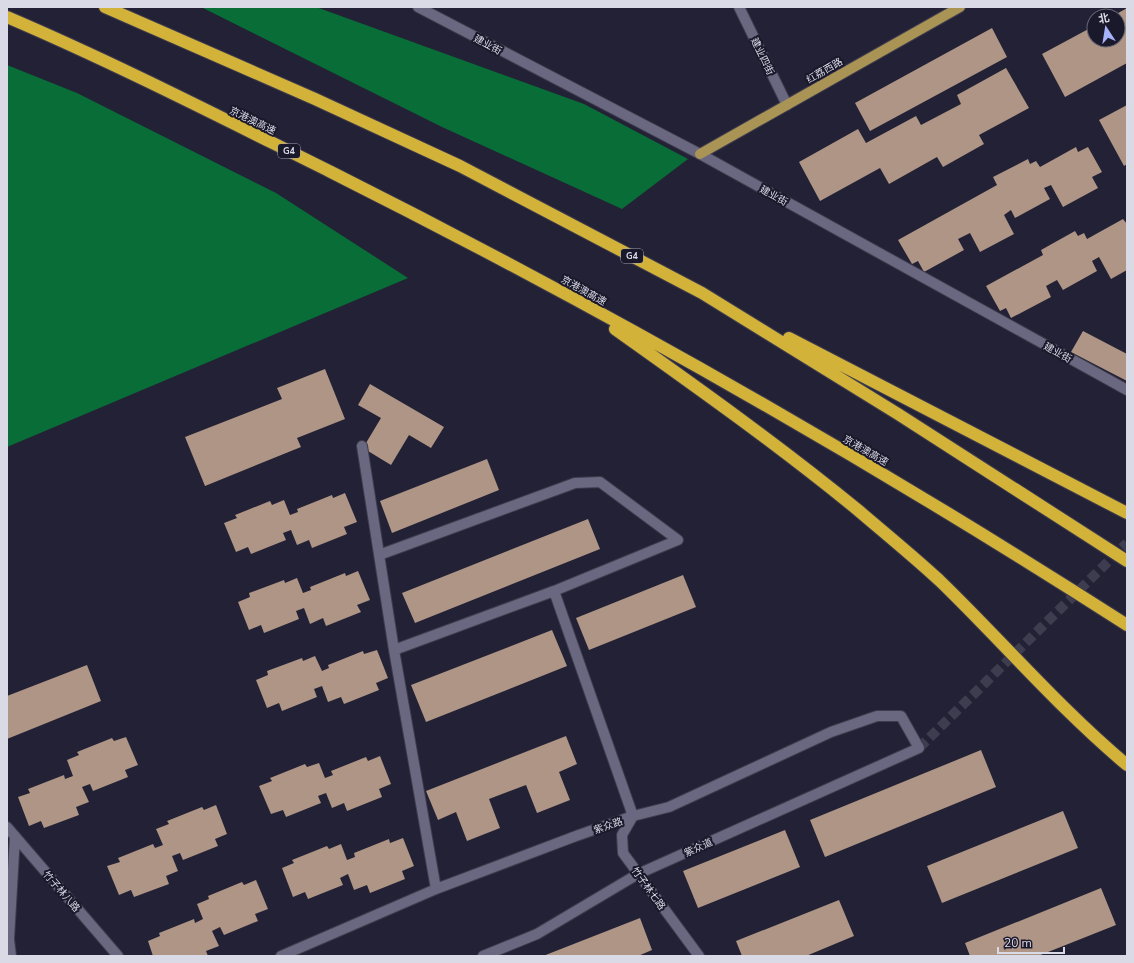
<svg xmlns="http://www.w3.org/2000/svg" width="1134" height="963" viewBox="0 0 1134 963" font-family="'Nunito Sans','Noto Sans SC',sans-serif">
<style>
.forest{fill:#096d37}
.building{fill:#ae9585}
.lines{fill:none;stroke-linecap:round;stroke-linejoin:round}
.minor-tunnel{stroke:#3e3d50;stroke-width:10;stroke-dasharray:10 5;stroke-linecap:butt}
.minor-casing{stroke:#3e3c4d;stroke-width:12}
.major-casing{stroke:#3e3c4d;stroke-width:12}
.highway-casing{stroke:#3e3c4d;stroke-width:14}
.minor{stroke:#696880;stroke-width:10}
.major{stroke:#a99456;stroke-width:10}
.highway{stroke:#d3b23a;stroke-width:12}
.labels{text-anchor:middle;stroke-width:4;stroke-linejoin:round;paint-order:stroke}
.shield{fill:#1a182b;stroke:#a0a0af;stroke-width:1}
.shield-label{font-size:9px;font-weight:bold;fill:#dadae7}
.street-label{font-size:10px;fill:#dadae7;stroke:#1a182b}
</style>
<rect width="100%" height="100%" fill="#232135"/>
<!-- forest -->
<path class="forest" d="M201,7H316L584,104L688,159L622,209L442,127Z
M7,65L77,93L276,193L408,278L7,447Z"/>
<!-- building -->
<path class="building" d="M1127,8V63L1065,97L1042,54L1094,26V40H1118V16H1113Z
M992,28L1007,57L870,131L855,103Z
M1006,68L1029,108L979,135L984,144L943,167L937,157L889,184L880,168L820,201L799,162L858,129L866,143L916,116L921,125L961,104L957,95Z
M1127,105V164L1124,166L1099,120Z
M1076,147L1078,152L1088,147L1102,172L1092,177L1098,188L1063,207L1051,185L1044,188L1050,199L1015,218L1011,210L1004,215L1014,234L980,252L970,233L958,239L964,250L924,272L918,261L912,264L898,240L997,185L993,177L1028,159L1030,164L1036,161L1040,167Z
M1123,219L1127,224V270L1111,279L1099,257L1092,261L1097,271L1063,290L1057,280L1046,286L1051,297L1011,318L1006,308L1000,311L986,286L1043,255L1041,250L1075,231L1078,236L1084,233L1087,239Z
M1083,331L1127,354V381L1071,352Z
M325,369L345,419L297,438L301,447L205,486L185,437L282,399L277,388Z
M370,384L444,427L431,448L409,435L391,465L363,448L381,418L358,405Z
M487,459L499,490L392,533L380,501Z
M345,493L357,522L344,527L347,534L312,548L309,540L297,545L291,530L283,533L286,540L251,554L248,547L236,552L224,523L237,518L235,515L270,501L272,505L284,500L290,515L298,512L297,509L332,495L333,498Z
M588,519L600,549L415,623L402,593Z
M358,571L370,600L357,605L361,612L326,626L323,618L310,624L304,608L296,611L299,619L264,633L261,625L249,630L238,602L250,597L249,593L284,580L285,583L297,578L303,593L311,590L310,587L345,573L346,576Z
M683,575L696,607L589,650L576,618Z
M552,630L567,666L426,722L411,685Z
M377,650L388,678L376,683L379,690L344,704L341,697L328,702L322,686L314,689L317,697L282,711L279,703L267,708L256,680L268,675L267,671L302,658L303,661L315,656L322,671L329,668L328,665L363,651L364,654Z
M87,665L101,701L7,739V696Z
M566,736L577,764L559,772L570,800L537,813L526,785L489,799L500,828L467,841L456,812L438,820L426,791Z
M126,737L138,765L125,770L128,777L93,791L90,784L82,787L89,802L76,807L79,815L44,828L41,821L29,826L18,797L30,793L28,789L64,775L65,779L73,776L67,760L79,755L77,752L112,738L114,741Z
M981,750L996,787L825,857L810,820Z
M380,756L391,784L379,789L382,797L347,811L344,803L332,808L326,793L318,796L321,803L286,817L283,810L271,814L259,786L272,781L270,778L305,764L307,767L319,763L325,778L333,775L331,771L366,757L368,761Z
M216,805L227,834L215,839L218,846L183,860L180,853L172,856L178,871L166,876L169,884L134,897L131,890L119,895L107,866L120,862L118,858L153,844L155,848L163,845L156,829L169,824L167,821L202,807L204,810Z
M1063,811L1078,848L942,903L927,866Z
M785,830L800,867L698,908L683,871Z
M403,838L414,866L402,871L405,879L370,893L367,885L354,890L348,874L340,878L343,885L308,899L305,892L293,897L282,868L294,863L292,860L327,846L329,849L341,844L347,860L355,857L354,853L389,839L390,843Z
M256,880L268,909L255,914L258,921L224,935L220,927L212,931L219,946L206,951L208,956H153L148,941L160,936L159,933L194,919L195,923L203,919L197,904L209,899L208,896L242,882L244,885Z
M1101,888L1116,925L1038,956H970L965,943Z
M839,900L854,936L806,956H742L736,941Z
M640,918L652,950L638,956H543Z"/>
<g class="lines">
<!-- minor-tunnel -->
<path class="minor-tunnel" d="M919,748L1127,543"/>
<defs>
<path id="minor" d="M418,7L700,154L1127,390
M739,7L787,105
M362,446L394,650L436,889
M379,555L575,483L600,482L678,540L554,591L394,650
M554,591L633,816
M633,816L622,835L623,853L699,956
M7,827L118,956
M11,956L9,939L15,836
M281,956L436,889L576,836L633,816L669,807L831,732L877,716H901L919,748L638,874L537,934L483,956"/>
<path id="major" d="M700,154L960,7"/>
<path id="highway" d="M105,7L315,99L460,166L702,293L898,414L1127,561
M7,17C117,64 224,119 331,172C604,309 870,460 1127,625
M615,329C698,388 781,447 859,511C886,534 913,556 939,580C1002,641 1059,708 1127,765
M789,338L1127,513"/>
</defs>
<!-- minor casing -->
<use href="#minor" class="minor-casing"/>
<!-- major casing -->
<use href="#major" class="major-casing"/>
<!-- highway casing -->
<use href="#highway" class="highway-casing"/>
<!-- minor -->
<use href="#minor" class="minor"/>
<!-- major -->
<use href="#major" class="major"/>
<!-- highway -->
<use href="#highway" class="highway"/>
</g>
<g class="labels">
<!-- shield labels -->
<g class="shield">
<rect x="278" y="144" width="22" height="14" rx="3"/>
<rect x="621" y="249" width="22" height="14" rx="3"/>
</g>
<g class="shield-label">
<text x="289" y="154">G4</text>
<text x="632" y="259">G4</text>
</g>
<!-- street labels -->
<g class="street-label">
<text transform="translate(488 44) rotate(28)" y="4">建业街</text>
<text transform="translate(763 56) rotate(64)" y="4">建业四街</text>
<text transform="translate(824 70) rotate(-30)" y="4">红荔西路</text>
<text transform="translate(253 120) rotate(26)" y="4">京港澳高速</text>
<text transform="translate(774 195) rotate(29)" y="4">建业街</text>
<text transform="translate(584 290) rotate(29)" y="4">京港澳高速</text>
<text transform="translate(1058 352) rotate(29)" y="4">建业街</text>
<text transform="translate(866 450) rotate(30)" y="4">京港澳高速</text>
<text transform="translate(608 825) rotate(-19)" y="4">紫众路</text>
<text transform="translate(698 847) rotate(-24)" y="4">紫众道</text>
<text transform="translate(649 888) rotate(54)" y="4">竹子林七路</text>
<text transform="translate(62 891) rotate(49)" y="4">竹子林八路</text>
</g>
</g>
<!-- border -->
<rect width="1134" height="963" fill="none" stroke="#dadae7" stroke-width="16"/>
<!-- north arrow -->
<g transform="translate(1106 28) rotate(348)"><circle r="19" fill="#1a182b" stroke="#676676"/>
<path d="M0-3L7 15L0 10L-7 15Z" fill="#a6b1fc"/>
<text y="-6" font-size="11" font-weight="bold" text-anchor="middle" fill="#dadae7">北</text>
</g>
<!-- scale -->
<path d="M998 947v6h66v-6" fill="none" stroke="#dadae7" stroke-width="2"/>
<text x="1004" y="947" font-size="12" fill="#dadae7" stroke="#1a182b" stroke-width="3" paint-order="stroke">20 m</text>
</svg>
